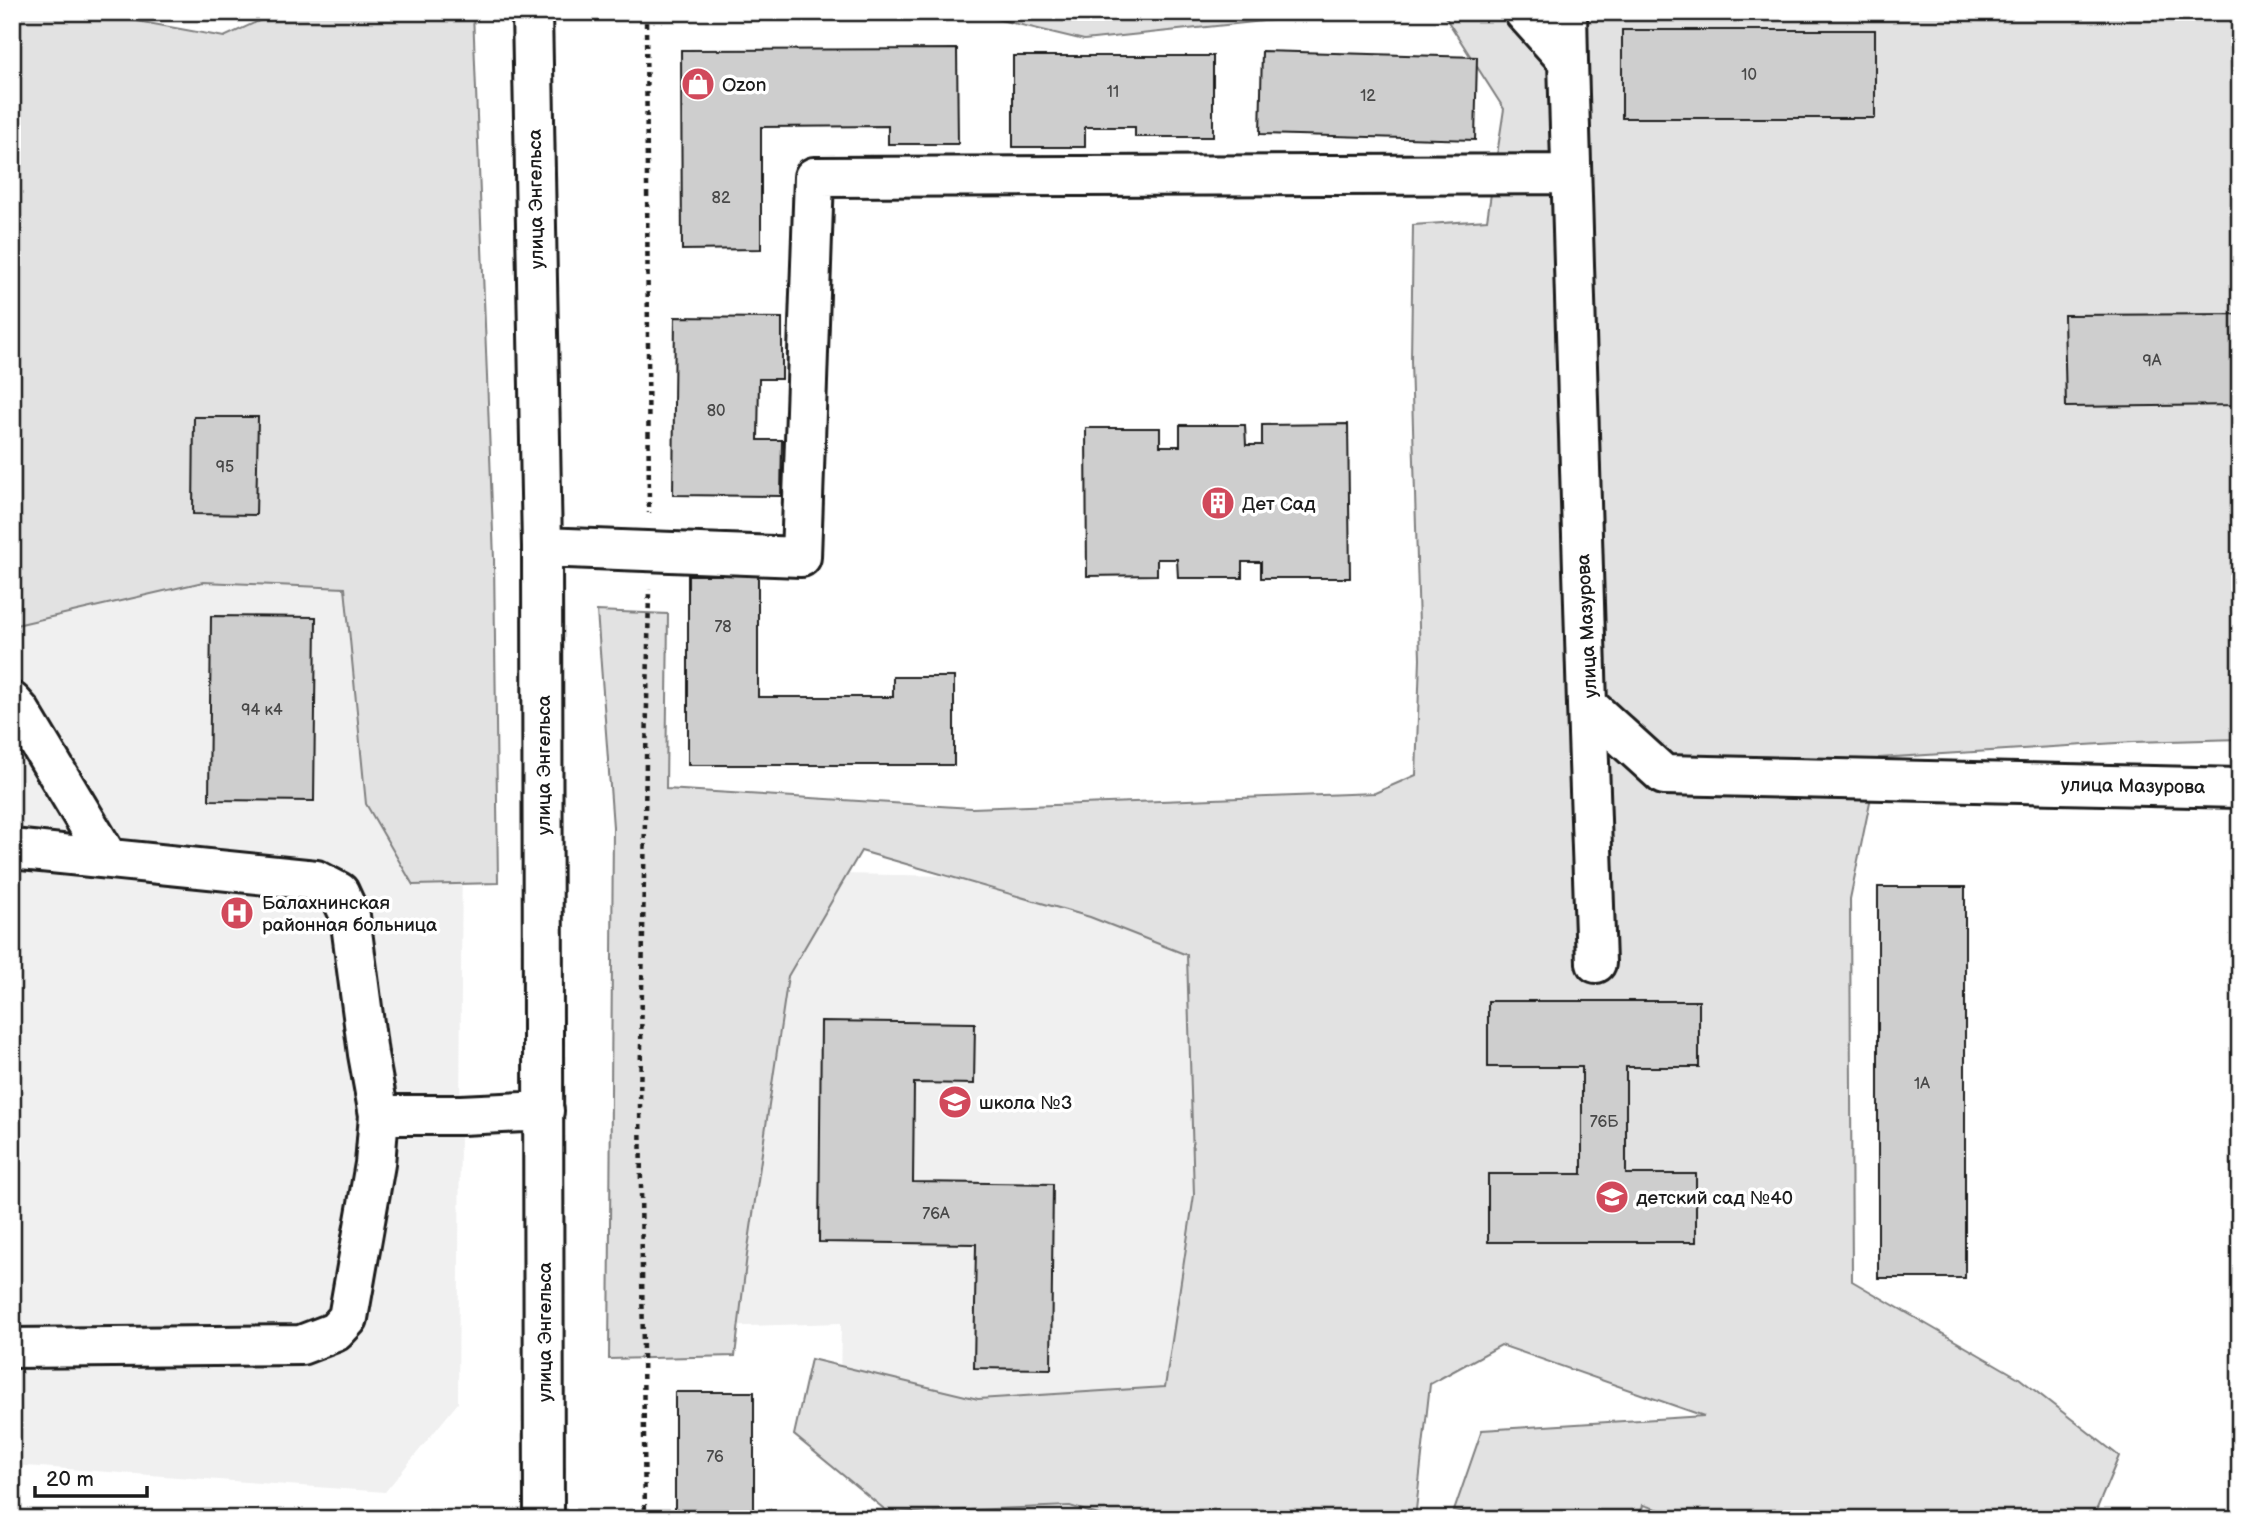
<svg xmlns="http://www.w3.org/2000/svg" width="2252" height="1531" viewBox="0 0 2252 1531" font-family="'Balsamiq Sans',sans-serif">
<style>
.built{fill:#f0f0f0}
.green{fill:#e2e2e2;stroke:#7f7f7f;stroke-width:2}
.building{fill:#cecece;stroke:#1c1c1c;stroke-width:2}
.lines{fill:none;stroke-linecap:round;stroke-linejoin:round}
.minor-casing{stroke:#1c1c1c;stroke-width:44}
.path{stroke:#1c1c1c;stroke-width:4.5;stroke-dasharray:5 5;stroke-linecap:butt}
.minor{stroke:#fff;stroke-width:38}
.labels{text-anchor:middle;stroke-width:7;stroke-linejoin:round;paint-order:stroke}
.number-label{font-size:16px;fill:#484848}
.poi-label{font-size:19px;fill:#1c1c1c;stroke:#fff;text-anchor:start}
.street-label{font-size:19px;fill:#1c1c1c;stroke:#fff}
</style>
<rect width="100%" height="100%" fill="#fff"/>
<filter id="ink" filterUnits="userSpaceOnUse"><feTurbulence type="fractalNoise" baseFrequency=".0143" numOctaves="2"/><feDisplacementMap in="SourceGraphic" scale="14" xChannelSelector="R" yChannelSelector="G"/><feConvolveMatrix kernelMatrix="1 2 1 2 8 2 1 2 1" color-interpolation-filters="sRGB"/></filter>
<g filter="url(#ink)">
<!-- built -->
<path class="built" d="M12,222L465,424L458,1403L385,1492L12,1465Z
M675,871L1238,881L1223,1458L839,1448L841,1323L681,1328Z"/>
<!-- green -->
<path class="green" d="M12,12H88L224,37L278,12H473L494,559L498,883L413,885L366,804L345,588L203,582L12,626Z
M967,12H1349L1084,40Z
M1442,12H2240V739L2133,742L1879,758L1850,899L1852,1281L2019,1378L2119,1456L2093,1518L1690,1519L1643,1505L1640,1519H1492L1454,1511L1482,1430L1704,1416L1501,1345L1430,1384L1415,1519H1111L1070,1506L889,1513L794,1435L811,1359L978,1399L1165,1387L1194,1195L1187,955L1090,917L861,851L788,976L747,1255L735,1356L609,1359L613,827L597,611L668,614L666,789L972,808L1375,793L1416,775L1420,659L1411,361L1413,225L1487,220L1504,109Z"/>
<!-- building -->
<path class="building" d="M1622,30H1875V118H1622Z
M957,49L958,144H888V126L761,127V249L682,250L681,50Z
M1262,51L1477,57L1475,140L1260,134Z
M1013,56H1213V137H1135V127H1085V147H1013Z
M2240,314V405L2066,407L2064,315Z
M675,317L782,318V379H759L758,440H782L781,496L673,495Z
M194,417H258L256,515L193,514Z
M1348,424L1350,578H1261V562H1242V578H1178L1177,559H1157V575L1087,576L1086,428H1160V446H1180V425H1245L1246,445H1262V425Z
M688,575H758V697H893V677H954V765H688Z
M211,616L316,617L314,801L209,800Z
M1878,887H1965V1278H1878Z
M1488,1001H1699V1067H1626V1174H1696V1242H1488V1174H1582V1067H1488Z
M821,1021L975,1023L974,1084L914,1083L913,1182L1053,1184L1051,1369L974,1368L976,1244L819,1242Z
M675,1392H754V1519H675Z"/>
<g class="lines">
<defs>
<path id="minor" d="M532,12L542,547L544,1519
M1524,12L1568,61L1587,705L1664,775L2240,788
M1567,12L1568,61
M542,547L801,557L814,177L1571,174
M12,702L20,711L108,858
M1587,705L1596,963
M12,849L316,880L339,892L350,916L368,1054L379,1115H461L544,1111
M12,1348L301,1345L335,1332L348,1318L375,1164L379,1115"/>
</defs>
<!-- minor casing -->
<use href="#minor" class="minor-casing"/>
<!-- path -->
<path class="path" d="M646,12L649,513
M645,1519L640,1104L649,589"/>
<!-- minor -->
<use href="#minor" class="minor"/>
</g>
</g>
<!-- icons -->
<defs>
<symbol id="shop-disc" viewBox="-11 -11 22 22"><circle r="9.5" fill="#d1495b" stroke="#fff"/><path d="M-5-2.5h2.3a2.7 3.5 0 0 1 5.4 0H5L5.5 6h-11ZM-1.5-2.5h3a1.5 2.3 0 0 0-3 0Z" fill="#fff"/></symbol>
<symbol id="building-disc" viewBox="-11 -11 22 22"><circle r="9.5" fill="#d1495b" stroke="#fff"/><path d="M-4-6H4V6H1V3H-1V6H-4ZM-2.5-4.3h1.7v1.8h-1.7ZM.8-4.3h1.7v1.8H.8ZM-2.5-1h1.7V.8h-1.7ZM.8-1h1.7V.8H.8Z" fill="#fff"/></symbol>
<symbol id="hospital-disc" viewBox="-11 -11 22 22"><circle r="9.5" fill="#d1495b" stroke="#fff"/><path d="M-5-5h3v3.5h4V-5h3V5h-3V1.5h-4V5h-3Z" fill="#fff"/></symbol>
<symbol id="school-disc" viewBox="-11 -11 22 22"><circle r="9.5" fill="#d1495b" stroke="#fff"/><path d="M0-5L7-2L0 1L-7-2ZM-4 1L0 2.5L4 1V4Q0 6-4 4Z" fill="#fff"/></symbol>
</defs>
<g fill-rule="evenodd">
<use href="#shop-disc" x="679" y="65" width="38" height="38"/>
<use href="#building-disc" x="1199" y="484" width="38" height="38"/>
<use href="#hospital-disc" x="218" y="894" width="38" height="38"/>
<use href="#school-disc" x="936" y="1083" width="38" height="38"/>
<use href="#school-disc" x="1593" y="1178" width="38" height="38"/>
</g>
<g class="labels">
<!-- number labels -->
<g class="number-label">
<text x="1749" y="80">10</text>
<text x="1113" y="97">11</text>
<text x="1368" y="101">12</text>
<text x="721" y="203">82</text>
<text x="2152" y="366">9А</text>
<text x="716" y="416">80</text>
<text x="225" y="472">95</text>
<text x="723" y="632">78</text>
<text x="262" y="715">94 к4</text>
<text x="1922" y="1089">1А</text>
<text x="1604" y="1127">76Б</text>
<text x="936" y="1219">76А</text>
<text x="715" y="1462">76</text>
</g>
<!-- poi labels -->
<g class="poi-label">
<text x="722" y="91">Ozon</text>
<text x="1242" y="510">Дет Сад</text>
<text x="262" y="909">Балахнинская<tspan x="262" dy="22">районная больница</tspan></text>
<text x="979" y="1109">школа №3</text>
<text x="1636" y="1204">детский сад №40</text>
</g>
<!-- street labels -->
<g class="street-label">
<text transform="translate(535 199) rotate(-91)" y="7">улица Энгельса</text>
<text transform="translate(1586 626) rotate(-93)" y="7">улица Мазурова</text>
<text transform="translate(543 765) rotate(-90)" y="7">улица Энгельса</text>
<text transform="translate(2133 785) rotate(1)" y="7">улица Мазурова</text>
<text transform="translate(544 1332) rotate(-90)" y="7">улица Энгельса</text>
</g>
</g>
<!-- margin -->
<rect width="2252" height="1531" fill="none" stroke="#fff" stroke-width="42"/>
<rect x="21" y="21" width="2210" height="1489" fill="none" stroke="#1c1c1c" stroke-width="2.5" filter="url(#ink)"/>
<!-- scale -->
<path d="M35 1486v10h112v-10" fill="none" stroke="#1c1c1c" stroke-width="3.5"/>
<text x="46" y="1486" font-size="21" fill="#1c1c1c" stroke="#ffffff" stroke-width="5" paint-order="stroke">20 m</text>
</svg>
